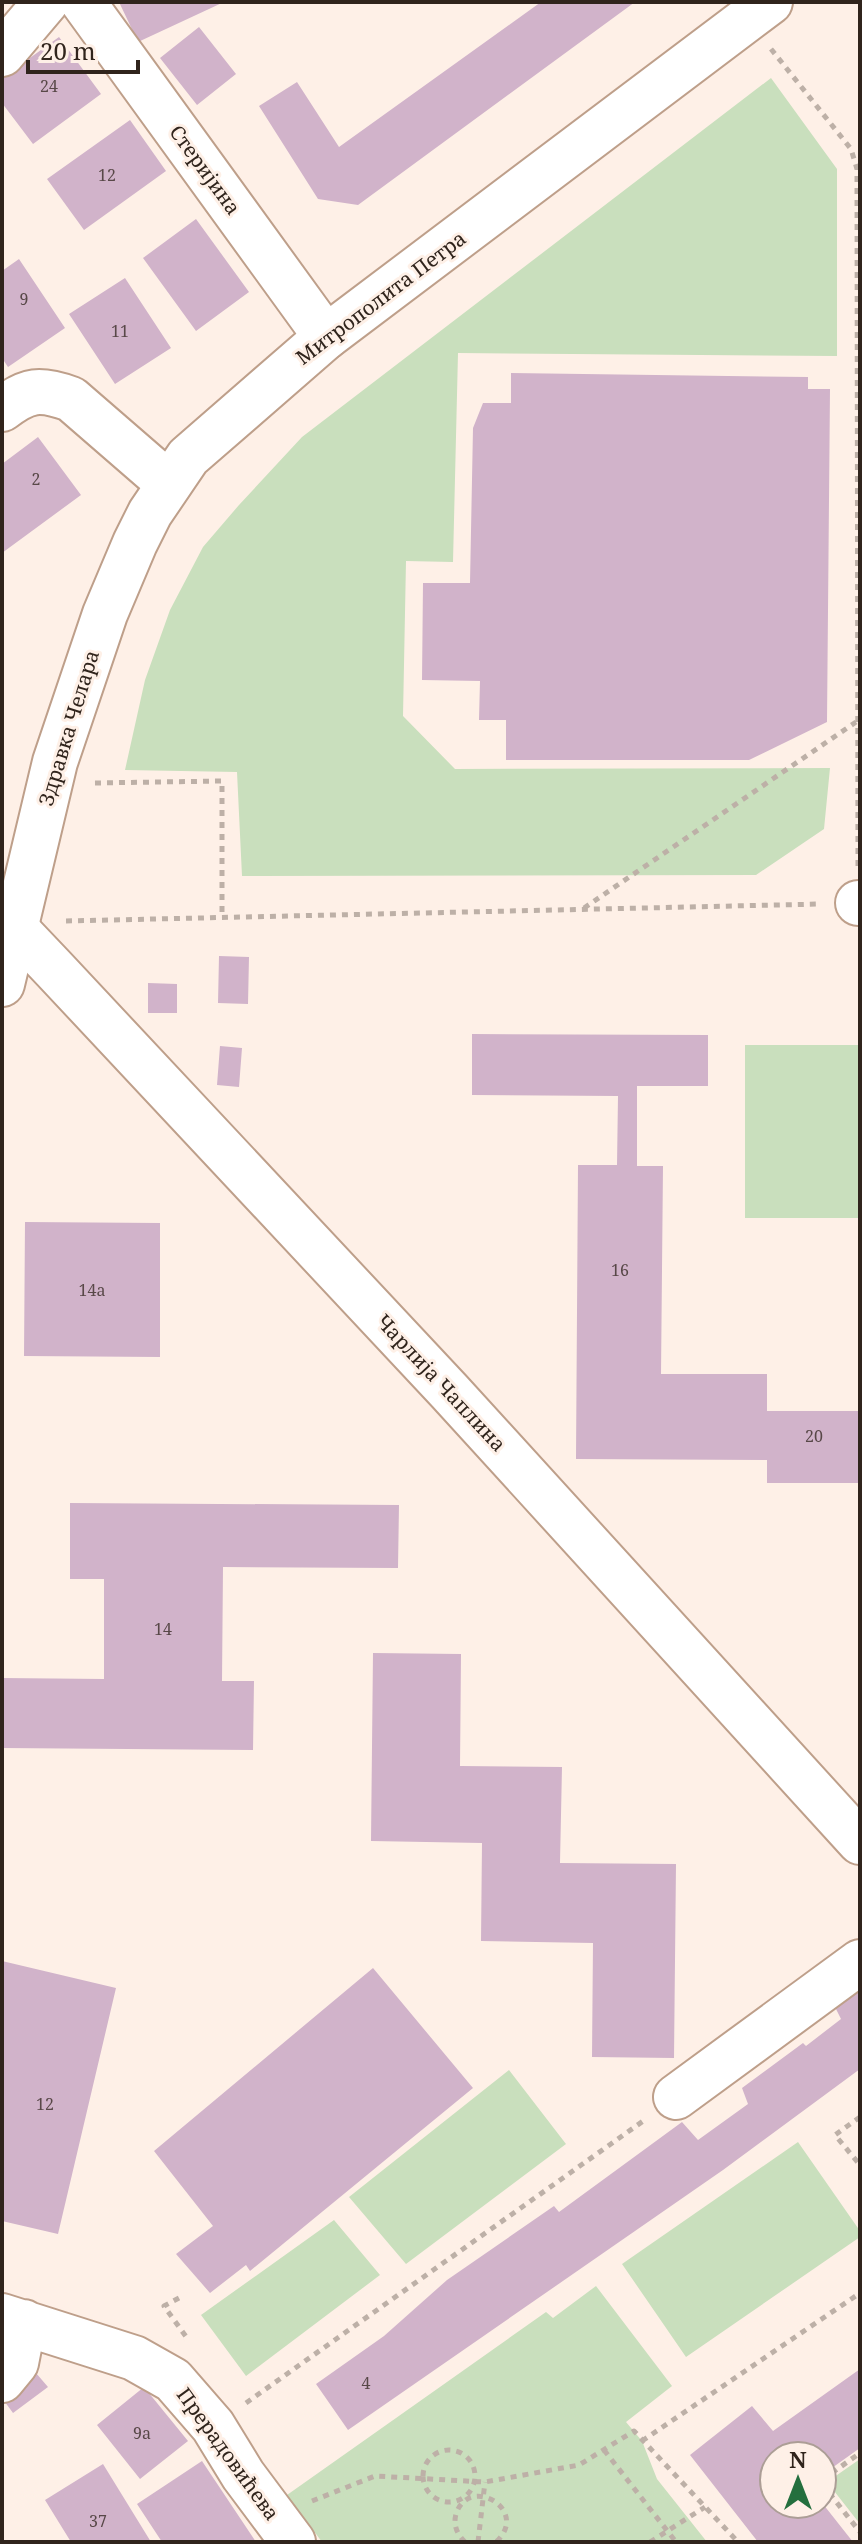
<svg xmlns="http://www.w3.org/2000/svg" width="862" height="2544" viewBox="0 0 862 2544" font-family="'Noto Serif',serif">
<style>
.green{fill:#c9dfbd}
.building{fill:#d1b3ca}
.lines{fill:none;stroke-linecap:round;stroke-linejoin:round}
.minor-casing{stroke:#be9f8a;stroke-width:48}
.major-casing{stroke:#be9f8a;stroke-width:48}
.path{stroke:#bdb0a7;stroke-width:5;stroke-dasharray:6 6;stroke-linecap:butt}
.minor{stroke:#fff;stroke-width:44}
.major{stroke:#fff;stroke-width:44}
.labels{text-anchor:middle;stroke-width:6;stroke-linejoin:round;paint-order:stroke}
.number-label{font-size:16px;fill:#584848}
.street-label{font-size:20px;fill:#30241c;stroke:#fef0e7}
</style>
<rect width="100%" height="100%" fill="#fef0e7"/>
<!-- green -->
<path class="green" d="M771,78L837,169V356L458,353L453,562L406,561L403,716L455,769L830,768L824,829L756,875L242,876L237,772L125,770L145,680L170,610L203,547L239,505L302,437Z
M745,1045H860V1218H745Z
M509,2070L566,2144L406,2264L349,2197Z
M798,2142L860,2231V2237L686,2357L622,2264Z
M334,2220L380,2275L246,2376L201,2315Z
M596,2286L672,2386L626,2422L642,2441L657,2479L707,2542H322L287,2495L546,2312L553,2318Z
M860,2459V2524L827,2482Z"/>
<!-- building -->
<path class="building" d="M119,2H224L138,42Z
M541,2H635L358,205L318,199L259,106L297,82L339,147Z
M199,27L236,74L197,105L160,58Z
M59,37L101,94L33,144L2,103V78Z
M130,120L166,171L84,230L47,179Z
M196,219L249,292L196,331L143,258Z
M19,259L65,328L8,367L2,358V271Z
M125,278L171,348L115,384L69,314Z
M511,373L808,377V389H830L827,722L749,760H506V720H479L480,681L422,680L423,583H470L473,428L483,403H511Z
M38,437L81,495L2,553V464Z
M219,956L249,957L248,1004L218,1003Z
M148,983L177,984V1013H148Z
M472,1034L708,1035V1086H637V1166H663L661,1374H767V1411H860V1483H767V1460L576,1459L578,1165H617L618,1096L472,1095Z
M220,1046L242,1048L239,1087L217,1085Z
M25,1222L160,1223V1357L24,1356Z
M70,1503L399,1505L398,1568L223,1567L222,1681H254L253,1750L2,1748V1678L104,1679V1579H70Z
M373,1653L461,1654L460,1766L562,1767L560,1863L676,1864L674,2058L592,2057L593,1943L481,1941L482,1843L371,1841Z
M2,1961L116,1988L58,2234L2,2221Z
M373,1968L473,2088L250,2271L246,2265L210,2293L176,2254L213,2226L154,2151Z
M860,1978V2069L723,2170L348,2430L316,2384L384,2336L447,2280L554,2206L559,2212L682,2122L698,2140L748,2104L742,2088L803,2043L806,2046L841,2019L831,1999Z
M860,2369V2448L822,2475V2456H774V2504H823L853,2542H758L690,2455L752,2406L773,2431Z
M36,2373L48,2387L13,2413L2,2398Z
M144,2387L188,2441L140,2479L97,2425Z
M202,2461L256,2542H162L137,2504Z
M103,2464L151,2542H71L45,2500Z"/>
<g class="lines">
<defs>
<path id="minor" d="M83,2L326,337
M2,54L46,2
M2,409C28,389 40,388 71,399L169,484
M858,903H860
M2,919L16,929L54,969L449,1391L860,1842
M676,2097L860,1962
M2,2316L134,2358L173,2380L213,2426L243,2475L293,2542
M2,2380L16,2363L24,2322"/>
<path id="major" d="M2,984L55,762L105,614L135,543L150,513L188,457L326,337L770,2"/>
</defs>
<!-- minor casing -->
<use href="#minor" class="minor-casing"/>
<!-- major casing -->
<use href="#major" class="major-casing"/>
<!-- path -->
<path class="path" d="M771,49L851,149L857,169L858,866
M95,783L222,781V917
M584,908L856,722
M66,921L821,904
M860,2117L835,2135L860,2165
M179,2298L164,2306L187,2338L184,2340
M246,2403L646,2119
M642,2441L860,2293
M604,2450L676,2542
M423 2476a26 26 0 1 1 52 0a26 26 0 1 1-52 0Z
M822,2480L860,2453
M822,2484L860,2532
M312,2501L375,2476L485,2482L579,2465L634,2431L738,2542
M465,2542C457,2534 453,2525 456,2514C469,2474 531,2510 496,2542
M478,2542L485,2482
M650,2542L705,2507"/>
<!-- minor -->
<use href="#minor" class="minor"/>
<!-- major -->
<use href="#major" class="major"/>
</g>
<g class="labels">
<!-- number labels -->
<g class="number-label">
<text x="49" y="92">24</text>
<text x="107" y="181">12</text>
<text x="24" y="305">9</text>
<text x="120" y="337">11</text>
<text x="36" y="485">2</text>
<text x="620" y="1276">16</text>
<text x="92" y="1296">14a</text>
<text x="814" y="1442">20</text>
<text x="163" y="1635">14</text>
<text x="45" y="2110">12</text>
<text x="366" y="2389">4</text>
<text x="142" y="2439">9a</text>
<text x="98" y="2527">37</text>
</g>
<!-- street labels -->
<g class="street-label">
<text transform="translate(205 170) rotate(54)" y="7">Стеријина</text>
<text transform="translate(381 298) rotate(-37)" y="7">Митрополита Петра</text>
<text transform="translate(69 728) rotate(-73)" y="7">Здравка Челара</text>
<text transform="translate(441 1383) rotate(47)" y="7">Чарлија Чаплина</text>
<text transform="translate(228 2454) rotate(54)" y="7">Прерадовићева</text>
</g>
</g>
<!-- border -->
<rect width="862" height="2544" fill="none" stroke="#30241c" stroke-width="8"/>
<!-- north arrow -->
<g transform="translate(798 2480)"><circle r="38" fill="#fef0e7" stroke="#ac9e96" stroke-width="2"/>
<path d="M0-6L14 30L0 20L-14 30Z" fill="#246f3e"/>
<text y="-12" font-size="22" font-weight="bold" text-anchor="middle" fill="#30241c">N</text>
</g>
<!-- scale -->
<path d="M28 60v12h110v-12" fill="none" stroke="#30241c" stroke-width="4"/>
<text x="40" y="60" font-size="24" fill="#30241c" stroke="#fef0e7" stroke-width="6" paint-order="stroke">20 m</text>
</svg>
